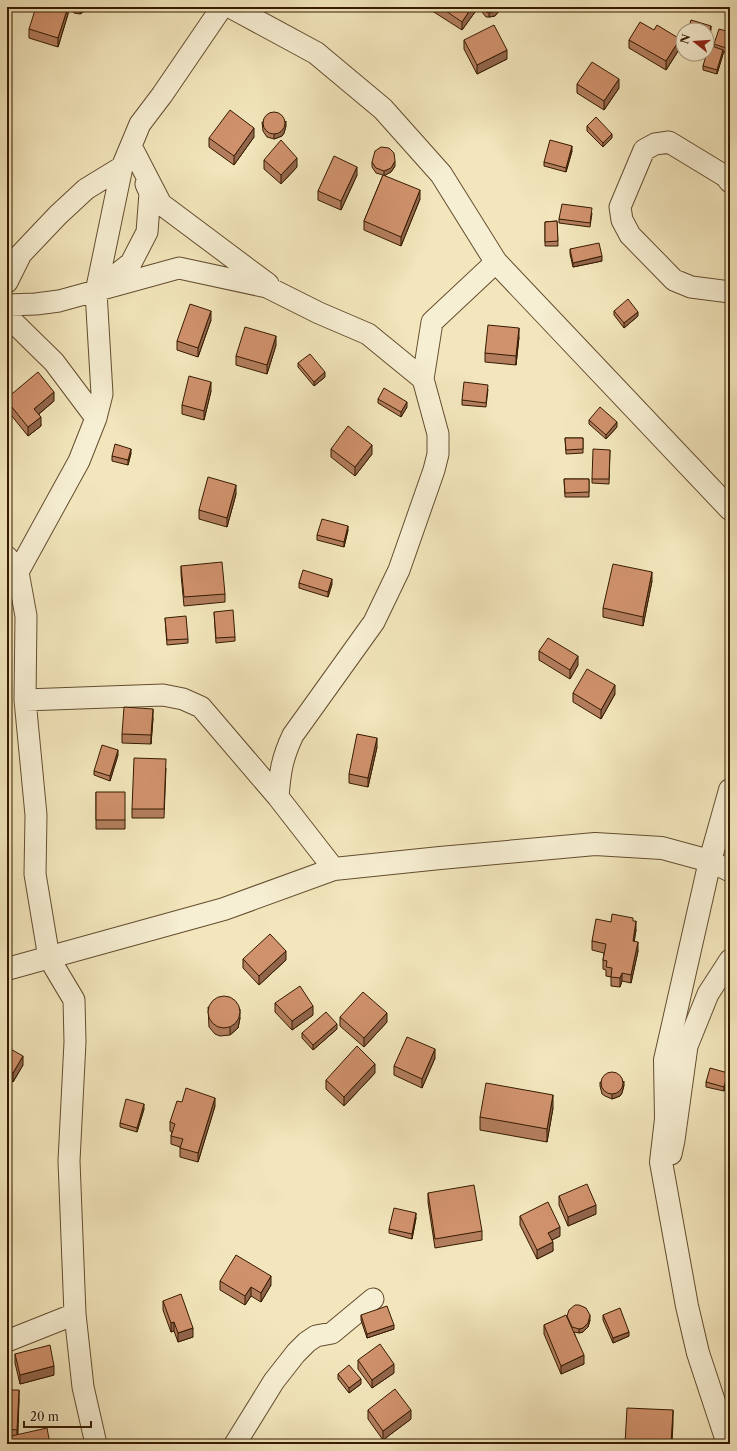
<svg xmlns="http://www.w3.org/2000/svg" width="737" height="1451" viewBox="0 0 737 1451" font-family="'Libre Caslon Text',serif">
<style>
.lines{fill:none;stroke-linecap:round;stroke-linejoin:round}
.minor-casing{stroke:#644d2f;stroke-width:23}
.tertiary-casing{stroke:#644d2f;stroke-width:24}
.minor{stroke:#f7efd3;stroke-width:21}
.tertiary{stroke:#f7efd3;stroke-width:22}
.wall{fill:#b37e5e;stroke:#351a00}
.shaded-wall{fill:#92664c;stroke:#351a00}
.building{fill:#d0926d;stroke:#351a00}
</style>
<rect width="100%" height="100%" fill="#f3e6bc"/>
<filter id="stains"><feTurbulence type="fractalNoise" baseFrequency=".005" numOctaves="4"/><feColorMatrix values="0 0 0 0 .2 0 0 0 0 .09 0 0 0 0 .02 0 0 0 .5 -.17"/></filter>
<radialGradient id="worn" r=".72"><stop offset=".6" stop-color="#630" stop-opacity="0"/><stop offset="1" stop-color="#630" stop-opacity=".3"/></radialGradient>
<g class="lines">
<defs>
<path id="minor" d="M131,146L161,204L268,284
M730,182L725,176L669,142L655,144L644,150L620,207L622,220L630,235L674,280L691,287L730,292
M7,282L21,254L58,215L86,189L122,167
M102,286L131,263L147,232L150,193L146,184
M7,305L36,304L59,301L179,268L267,287L319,313L368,334L423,379L432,322L496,262
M7,316L54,362L96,418
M7,557L18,572L26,616L25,700L36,815L35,874L49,958L74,1000L75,1042L69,1161L75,1314L83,1387L96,1444
M18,572L79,461L96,418L102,394L96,292L122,167L140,124L162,95L222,7
M25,700L163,695L183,699L201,707L278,797
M710,861L730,871
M334,869L278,797C280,772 282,758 293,735L374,622L399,570L434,470L438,454V434L423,379
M671,1154L674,1140L687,1046L708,994L730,960
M7,1341L75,1314
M235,1444L274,1381L296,1353L307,1342L316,1336L332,1333L373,1299"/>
<path id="tertiary" d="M231,7L316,53L383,109L441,174L496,262L730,509
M7,969L224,909L334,869L440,858L595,844L662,848L710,861
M728,1444L698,1353L687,1306L661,1162L666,1119L665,1060L710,861L730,790"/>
</defs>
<!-- minor casing -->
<use href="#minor" class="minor-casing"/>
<!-- tertiary casing -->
<use href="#tertiary" class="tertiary-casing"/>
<!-- minor -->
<use href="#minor" class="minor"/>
<!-- tertiary -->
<use href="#tertiary" class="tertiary"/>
</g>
<!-- wall -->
<path class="wall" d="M68,7V14L58,47L29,38V29Z
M70,7H87L86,10L80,14L74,13Z
M426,7H475V12L462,30Z
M481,7H499V11L495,16L489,17H486L482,12Z
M672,7H696L695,12Z
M730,32V49L729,53L723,52V54L717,74L703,70V66L714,47V44Z
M464,40L507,59L477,74L464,49Z
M629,40L680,48L666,70L629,48Z
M577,84L619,88L604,110L577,93Z
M262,122L286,126L284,133L282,136L274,139L267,137L263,131Z
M587,126L612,138L603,147L587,131Z
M254,137L234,165L209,147V138Z
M572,151L566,172L544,166V162Z
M264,160L297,167L281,184L264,169Z
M372,162L395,166L391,172L384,175L420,199L401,246L364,230V221L383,175L376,173L372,167Z
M357,175L341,210L318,200V191Z
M592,213L590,227L559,223V219Z
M557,221L558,246H545V222Z
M570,249L602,261L573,267L570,254Z
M614,311L638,316L624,328L614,315Z
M211,320L198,357L177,350V341Z
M519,337L516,365L485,362V353Z
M276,345L267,374L236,365V356Z
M298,363L325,377L314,386L298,367Z
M488,389L486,407L462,405V400Z
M211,391L204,420L182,414V405Z
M7,398L54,401L39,414L41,426L28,436L7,410Z
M378,399L407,407L401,417L378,403Z
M589,420L617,427L606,439L589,424Z
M565,438H583V453L566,454Z
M331,449L372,454L355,476L331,457Z
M610,450L609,484L592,483V479Z
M131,453L128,465L112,461V456Z
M564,479H589V497H565Z
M236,494L227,527L199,519V510Z
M348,530L344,547L317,540V535Z
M181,566L225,594V602L184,606L181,574Z
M652,581L643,626L603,617V608Z
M299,583L332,584L328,597L299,588Z
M214,612L235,637V641L216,643Z
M165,618L188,639V643L167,645Z
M539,651L578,665L570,679L539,660Z
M573,693L615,694L601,719L573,702Z
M153,718L151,744L122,743V734Z
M377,747L368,787L349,783V774Z
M118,755L110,781L94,775V771Z
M166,768L164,818H132V809Z
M96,792L125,820V829H96Z
M633,921L636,930L634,941L638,951L631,983L622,981L620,987L611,986V977L606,976V970L603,969V960L604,953L592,950V941L611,922Z
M243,959L286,960L259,985L243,968Z
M275,1003L313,1015L292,1030L275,1012Z
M208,1007L240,1018L238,1028L230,1035L220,1036L215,1034L209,1027Z
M340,1017L387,1022L364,1047L340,1026Z
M337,1029L313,1050L302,1038V1033Z
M7,1047L23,1065L13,1082L7,1078Z
M435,1058L422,1088L394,1075V1066Z
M375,1073L344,1106L326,1089V1080Z
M728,1077L724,1091L706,1087V1082Z
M600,1082L624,1085L622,1093L620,1096L612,1099L605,1096L602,1094L600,1086Z
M182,1102L215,1106L198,1162L180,1157V1147L171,1144V1136L172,1132L170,1131V1122Z
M553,1108L547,1142L480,1130V1117Z
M144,1109L137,1132L120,1127V1123Z
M428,1193L482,1231V1240L435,1248L428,1202Z
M559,1196L596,1214L568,1226L559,1205Z
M520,1216L560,1236L552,1240L553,1251L537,1259L520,1225Z
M416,1218L412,1239L389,1233V1229Z
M220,1281L271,1285L261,1302L251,1296L245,1305L220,1290Z
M163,1301L193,1337L178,1342L174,1331L171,1332L163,1310Z
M361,1315L394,1329L367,1338L361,1320Z
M603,1315L629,1336L613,1343L603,1320Z
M567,1316L590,1320L588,1327L583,1332L579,1333L574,1332L584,1364L561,1374L544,1334V1325Z
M15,1354L54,1375L20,1384L15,1363Z
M358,1360L394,1373L372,1388L358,1369Z
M338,1374L361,1384L349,1393L338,1379Z
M7,1390L19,1399L18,1435L7,1444Z
M368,1410L411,1419L383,1440L368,1419Z"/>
<!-- shaded-wall -->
<path class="shaded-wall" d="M68,7V14L58,47V38Z
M84,7H87L86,10L80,14V9Z
M472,7H475V12L462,30V22Z
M499,7V11L495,16L489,17V13Z
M711,26V30L707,45V40Z
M680,39V48L666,70V61Z
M730,44V49L729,53V49Z
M507,50V59L477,74V65Z
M723,50V54L717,74V70Z
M619,79V88L604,110V101Z
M286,121V126L284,133L282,136L274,139V135Z
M254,128V137L234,165V156Z
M612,134V138L603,147V143Z
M572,146V151L566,172V168Z
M297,158V167L281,184V175Z
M395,161V166L391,172L384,176V171Z
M357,167V175L341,210V201Z
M420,190V199L401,246V237Z
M602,256V261L573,267V263Z
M211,311V320L198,357V348Z
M638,312V316L624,328V323Z
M519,328V337L516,365V356Z
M276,336V345L267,374V365Z
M325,372V377L314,386V382Z
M211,382V391L204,420V411Z
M54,392V401L34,418V409Z
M407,402V407L401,417V412Z
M41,417V426L28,436V427Z
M617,422V427L606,439V435Z
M372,445V454L355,476V467Z
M131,449V453L128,465V460Z
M236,485V494L227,527V518Z
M348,526V530L344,547V542Z
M652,572V581L643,626V617Z
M332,579V584L328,597V592Z
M578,656V665L570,679V670Z
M615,685V694L601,719V710Z
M153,709V718L151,744V735Z
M377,738V747L368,787V778Z
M118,750V755L110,781V776Z
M636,921V930L633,950V941Z
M638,942V951L631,983V975Z
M286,951V960L259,985V976Z
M622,973V981L620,987V978Z
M313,1006V1015L292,1030V1021Z
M240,1009V1018L238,1028L230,1035V1026Z
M387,1013V1022L364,1047V1038Z
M337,1024V1029L313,1050V1045Z
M435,1049V1058L422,1088V1079Z
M23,1056V1065L13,1082V1073Z
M375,1064V1073L344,1106V1097Z
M728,1073V1077L724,1091V1087Z
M624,1081V1085L622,1093L620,1096L612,1099V1094Z
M553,1095V1108L547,1142V1129Z
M215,1098V1106L198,1162V1153Z
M144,1104V1109L137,1132V1128Z
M596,1205V1214L568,1226V1217Z
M416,1213V1218L412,1239V1234Z
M560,1227V1236L548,1242V1233Z
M553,1242V1251L537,1259V1250Z
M271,1276V1285L261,1302V1293Z
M251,1287V1296L245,1305V1296Z
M590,1315V1320L588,1327L583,1332L579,1333V1329Z
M174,1322V1331L171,1332V1323Z
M394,1325V1329L367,1338V1334Z
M193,1328V1337L178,1342V1333Z
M629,1332V1336L613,1343V1338Z
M584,1355V1364L561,1374V1366Z
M394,1364V1373L372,1388V1380Z
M54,1366V1375L20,1384V1375Z
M361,1379V1384L349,1393V1388Z
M19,1390V1399L17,1439V1430Z
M411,1410V1419L383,1440V1431Z
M673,1410V1423L672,1444H671Z"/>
<!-- building -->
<path class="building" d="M36,7H68L58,38L29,29Z
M73,7H84L80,9L74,8Z
M440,7H472L462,22Z
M482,7H499L495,11L489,13L486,12Z
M691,20L711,26L707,40V30H688Z
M640,22L654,30L657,25L680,39L666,61L629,40Z
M494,25L507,50L477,65L464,40Z
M719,29L730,32V44L729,49L714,44Z
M709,45L723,50L717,70L703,66Z
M592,62L619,79L604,101L577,84Z
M230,110L254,128L234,156L209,138Z
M263 123a11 11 0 1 1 22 0a11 11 0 1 1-22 0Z
M596,117L612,134L603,143L587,126Z
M281,140L297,158L281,175L264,160Z
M550,140L572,146L566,168L544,162Z
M381,147L389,148L394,153L395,161L391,168L384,171L376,168L372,162L375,151Z
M334,156L357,167L341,201L318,191Z
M383,175L420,190L401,237L364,221Z
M562,204L592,208L590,223L559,219Z
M557,221L558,241L545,242V222Z
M599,243L602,256L573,263L570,249Z
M628,299L638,312L624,323L614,311Z
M190,304L211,311L198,348L177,341Z
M488,325L519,328L516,356L485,353Z
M245,327L276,336L267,365L236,356Z
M310,354L325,372L314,382L298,363Z
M38,372L54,392L34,409L41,417L28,427L7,401V398Z
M189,376L211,382L204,411L182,405Z
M464,382L488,385L486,403L462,400Z
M384,388L407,402L401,412L378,399Z
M600,407L617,422L606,435L589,420Z
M348,426L372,445L355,467L331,449Z
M565,438H583V449L566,450Z
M115,444L131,449L128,460L112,456Z
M593,449L610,450L609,479H592Z
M208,477L236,485L227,518L199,510Z
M564,479H589V492L565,493Z
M322,519L348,526L344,542L317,535Z
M222,562L225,594L184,597L181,566Z
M613,564L652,572L643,617L603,608Z
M303,570L332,579L328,592L299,583Z
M233,610L235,637L216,638L214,612Z
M186,616L188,639L167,640L165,618Z
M548,638L578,656L570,670L539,651Z
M587,669L615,685L601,710L573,693Z
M124,707L153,709L151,735L122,734Z
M357,734L377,738L368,778L349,774Z
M102,745L118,750L110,776L94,771Z
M134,758L166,759L164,809H132Z
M96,792H125V820H96Z
M612,914L633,918V921H636L633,941L638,942L631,975L622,973L620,978L611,977L612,968L606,967L607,961L603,960L606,944L592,941L596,919L611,922Z
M270,934L286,951L259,976L243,959Z
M300,986L313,1006L292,1021L275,1003Z
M363,992L387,1013L364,1038L340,1017Z
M208 1012a16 16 0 1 1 32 0a16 16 0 1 1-32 0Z
M326,1012L337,1024L313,1045L302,1033Z
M407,1037L435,1049L422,1079L394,1066Z
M357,1046L375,1064L344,1097L326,1080Z
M7,1047L23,1056L13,1073L7,1069Z
M710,1068L728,1073L724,1087L706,1082Z
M601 1083a11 11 0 1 1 22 0a11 11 0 1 1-22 0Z
M486,1083L553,1095L547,1129L480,1117Z
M186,1088L215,1098L198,1153L180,1148L183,1139L171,1136L175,1124L170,1122L177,1101L182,1102Z
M126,1099L144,1104L137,1128L120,1123Z
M587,1184L596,1205L568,1217L559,1196Z
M474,1185L482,1231L435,1239L428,1193Z
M548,1202L560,1227L548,1233L553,1242L537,1250L520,1216Z
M394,1208L416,1213L412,1234L389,1229Z
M236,1255L271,1276L261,1293L251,1287L245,1296L220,1281Z
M181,1294L193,1328L178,1333L174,1322L171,1323L163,1301Z
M575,1305H579L586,1308L590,1315L588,1323L583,1328L579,1329L572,1327L567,1316L569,1310Z
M387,1306L394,1325L367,1334L361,1315Z
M620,1308L629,1332L613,1338L603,1315Z
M566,1315L584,1355L561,1366L544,1325Z
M380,1344L394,1364L372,1380L358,1360Z
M50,1345L54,1366L20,1375L15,1354Z
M349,1365L361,1379L349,1388L338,1374Z
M395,1389L411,1410L383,1431L368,1410Z
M7,1390H19L17,1430L7,1429Z
M627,1408L673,1410L671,1444H625Z
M47,1428L50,1444H7V1437Z"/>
<!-- margin -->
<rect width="737" height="1451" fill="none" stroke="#f3e6bc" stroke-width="24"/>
<rect x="8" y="8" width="721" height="1435" fill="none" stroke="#351a00" stroke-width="2"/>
<rect x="12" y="12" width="713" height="1427" fill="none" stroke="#351a00"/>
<!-- north arrow -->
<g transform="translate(695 42) rotate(287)"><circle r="19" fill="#f7efd3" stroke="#a99a7f"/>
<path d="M0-3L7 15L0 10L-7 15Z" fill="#8f2418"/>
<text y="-6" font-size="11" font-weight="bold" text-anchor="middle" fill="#351a00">N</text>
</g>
<!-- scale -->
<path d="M24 1421v6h67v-6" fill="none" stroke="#351a00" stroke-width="2"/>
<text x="30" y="1421" font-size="12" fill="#351a00" stroke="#f7efd3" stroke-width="3" paint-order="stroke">20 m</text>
<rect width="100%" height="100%" filter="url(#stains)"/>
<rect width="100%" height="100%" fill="url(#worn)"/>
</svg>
